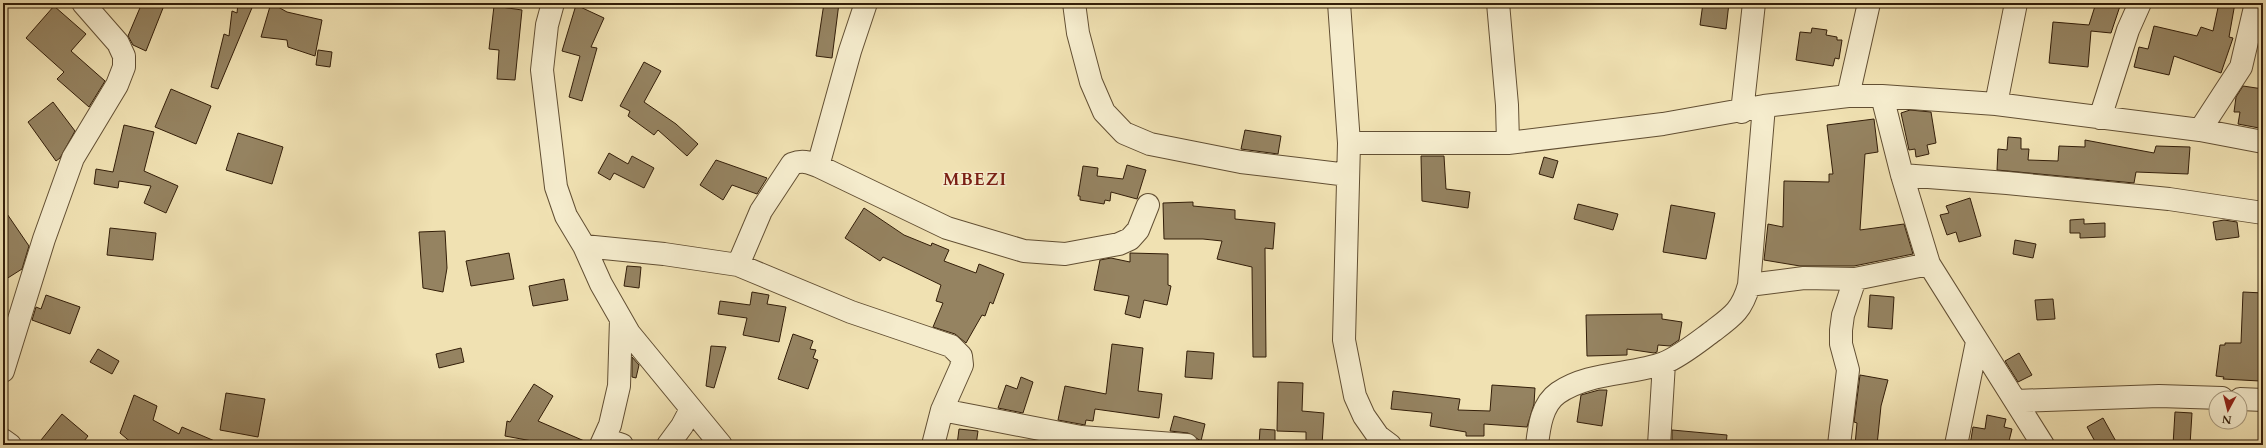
<svg xmlns="http://www.w3.org/2000/svg" width="2266" height="448" viewBox="0 0 2266 448" font-family="Cardo,serif">
<style>
.building{fill:#958361;stroke:#331e09}
.lines{fill:none;stroke-linecap:round;stroke-linejoin:round}
.minor-casing{stroke:#624f33;stroke-width:24}
.minor{stroke:#f5eccd;stroke-width:22}
.labels{text-anchor:middle;stroke-width:3;stroke-linejoin:round;paint-order:stroke}
.district-label{font-size:17px;font-weight:bold;letter-spacing:1px;fill:#7a1f14;stroke:#f5eccd}
</style>
<rect width="100%" height="100%" fill="#f0e1b2"/>
<filter id="stains"><feTurbulence type="fractalNoise" baseFrequency=".005" numOctaves="4"/><feColorMatrix values="0 0 0 0 .2 0 0 0 0 .09 0 0 0 0 .02 0 0 0 .5 -.17"/></filter>
<radialGradient id="worn" r=".72"><stop offset=".6" stop-color="#630" stop-opacity="0"/><stop offset="1" stop-color="#630" stop-opacity=".3"/></radialGradient>
<!-- building -->
<path class="building" d="M142,3H165L146,51L133,45L128,36Z
M238,3H254L218,89L211,87L224,34L229,36L232,11L237,13Z
M271,3L287,12L322,20L315,56L288,47L287,40L261,37Z
M824,3H839L832,58L816,56Z
M1703,3H1729L1726,29L1700,25Z
M2096,3H2121L2111,33L2091,31L2088,67L2049,63L2053,22L2089,25Z
M2219,3H2235L2229,37L2233,38L2221,73L2174,56L2169,75L2134,67L2139,47L2148,49L2154,26L2197,36L2201,27L2213,31Z
M576,5L604,18L591,47L597,48L582,101L569,97L580,56L562,51Z
M54,6L86,34L71,51L105,81L89,107L57,79L64,72L26,38Z
M494,6L522,10L515,80L497,79L499,50L489,49Z
M1812,28L1827,30L1826,35L1837,37V40H1842L1839,59L1835,58L1833,66L1796,60L1800,32L1811,33Z
M318,50L332,52L330,67L316,65Z
M644,62L661,71L644,102L676,124L698,144L687,156L658,130L654,135L628,116L630,111L620,106Z
M2243,86L2263,89V116H2261L2259,128L2238,124L2240,112H2234L2236,97Z
M171,89L211,106L196,144L155,127Z
M53,102L75,131L60,158L56,161L28,122Z
M1910,110L1931,112L1936,143L1927,145L1929,154L1916,157L1915,149L1909,150L1901,113Z
M1874,119L1878,152L1865,154L1860,230L1904,224L1913,254L1854,266H1800L1764,260L1768,224L1783,227L1784,181L1829,182V174H1833L1827,125Z
M124,125L154,132L144,171L178,186L166,213L144,203L151,186L119,181L118,188L94,184L96,169L113,172Z
M1245,130L1281,136L1278,154L1241,149Z
M238,133L283,147L272,184L226,170Z
M2008,137L2021,138V149H2029L2028,160L2058,161L2059,146L2085,147V140L2154,153L2156,146L2190,147L2188,174L2136,172L2134,183L1997,170L1998,149L2007,150Z
M609,153L628,164L632,156L654,168L644,188L614,173L610,180L598,173Z
M1421,156H1444L1446,189L1470,192L1468,208L1422,201Z
M1544,157L1558,161L1553,178L1539,174Z
M716,160L767,178L757,194L732,185L723,200L700,185Z
M1127,165L1146,170L1137,199L1111,192L1110,201L1105,200L1104,204L1080,200V196H1078L1083,166L1098,168L1097,176L1123,179Z
M1970,198L1981,236L1959,242L1956,232L1947,235L1940,215L1949,213L1946,206Z
M1193,202V206L1235,210V219L1275,223L1273,249L1265,248L1266,357H1253L1252,267L1217,259L1222,241L1203,239H1164L1163,203Z
M1578,204L1618,214L1613,230L1574,219Z
M1671,205L1715,213L1706,259L1663,252Z
M3,208L29,246L22,269L3,281Z
M864,208L904,235L931,246L932,243L949,250L944,261L976,273L979,264L1004,274L993,304L990,302L985,316L982,315L966,343L955,334L933,327L943,303L936,301L941,285L883,257L880,261L845,238Z
M2084,219V224L2105,223V237L2080,238V233H2070V220Z
M2224,220L2237,222L2239,237L2216,240L2213,222Z
M110,228L156,233L153,260L107,255Z
M445,231L447,268L443,292L423,288L419,232Z
M2015,240L2036,244L2033,258L2013,254Z
M509,253L514,279L471,286L466,261Z
M1130,253L1168,254V285L1171,286L1167,305L1144,300L1140,318L1125,314L1129,296L1094,290L1100,260L1111,258L1130,262Z
M627,266L641,267L639,288L624,286Z
M564,279L568,300L533,306L529,286Z
M752,292L769,295L767,304L786,307L779,342L743,335L747,318L718,314L720,301L750,305Z
M2243,292L2263,293L2260,381L2223,379L2224,377L2216,376L2220,345H2225V343H2241Z
M46,295L80,307L70,334L32,320L36,307L41,309Z
M1870,295L1894,297L1892,329L1868,327Z
M2053,299L2055,319L2037,320L2035,300Z
M1662,314V319L1682,322L1679,340L1670,346L1658,345L1657,352L1654,353L1627,349V355L1587,356L1586,315Z
M793,334L813,341L810,349L816,350L813,358L818,360L808,389L778,379Z
M1112,344L1143,348L1138,391L1162,394L1159,418L1095,409L1093,421L1086,420L1085,425L1058,420L1065,386L1106,394Z
M711,346L726,347L714,388L706,386Z
M461,348L464,362L439,368L436,354Z
M98,349L119,361L112,374L90,362Z
M1187,351L1214,353L1212,379L1185,377Z
M2019,353L2032,375L2018,382L2005,361Z
M632,357L639,365L636,378L632,377Z
M1860,375L1888,380L1881,406L1877,445H1855L1857,423L1854,422Z
M1021,377L1033,382L1023,413L998,408L1006,385L1017,389Z
M1278,382L1303,383L1302,411L1324,413L1322,445H1306V432L1277,431Z
M534,384L553,396L538,421L589,443V445H542L532,441L505,436L507,421L510,422Z
M1492,385L1535,388L1534,404L1527,427L1484,424V436H1466V432L1430,426L1432,413L1391,409L1393,391L1460,399L1458,410L1490,411Z
M1599,390H1607L1602,426L1577,422L1581,395Z
M226,393L265,399L258,437L220,430Z
M134,395L157,406L153,420L179,434L182,427L224,445H153L147,441H137L133,444L120,433Z
M2175,412L2192,413L2190,445H2173Z
M62,414L88,436L81,445H37Z
M1987,415L2006,419L2004,427L2012,429L2008,445H1970L1973,427L1985,429Z
M1174,416L1205,424L1201,441L1188,433L1170,431Z
M2103,418L2118,445H2097L2087,427Z
M959,429L978,431L976,445H957Z
M1260,429L1275,430V445H1259Z
M1672,430L1727,435L1726,445H1672Z"/>
<g class="lines">
<defs>
<path id="minor" d="M553,3L547,25L542,70L556,187L566,216L584,246L601,284L629,333L721,445
M1074,3L1078,33L1091,82L1104,112L1124,133L1150,144L1241,162L1348,175
M1339,3L1349,143L1344,340L1355,396L1364,416L1378,436L1390,445
M1498,3L1507,105L1508,143
M1848,96L1869,3
M1882,96L1902,175L1929,264L2043,445
M1996,104L2016,3
M1742,112L1754,3
M2100,118L2128,30L2140,3
M2200,130L2241,67L2256,3
M1349,143H1508L1663,124L1764,106L1848,96H1882L1996,104L2200,130L2263,142
M818,166L850,51L866,3
M1902,175L2007,183L2169,199L2263,213
M584,246L664,254L738,265L851,312L951,346L961,356L962,365L942,410L933,445
M738,265L761,211L792,164C802,160 808,162 818,166L947,228L1024,251L1065,254L1119,244L1130,239L1138,230L1148,205
M1749,285L1804,278L1855,279L1929,264
M3,371L44,239L73,158L117,85L124,67V56L118,43L83,3
M2240,399L2263,400
M2016,401L2159,396L2222,398
M942,410L1081,437L1187,445
M604,439L622,445
M3,440L10,445
M601,445L610,425L619,386L621,319
M668,445L682,426L691,409
M1537,445C1539,427 1542,404 1558,393C1588,372 1631,375 1664,363C1681,356 1698,342 1713,331C1733,316 1742,310 1749,285L1764,106
M1659,445L1664,363
M1839,445L1848,370L1841,344V330L1843,315L1855,279
M1956,445L1977,342"/>
</defs>
<!-- minor casing -->
<use href="#minor" class="minor-casing"/>
<!-- minor -->
<use href="#minor" class="minor"/>
</g>
<g class="labels">
<!-- district labels -->
<g class="district-label">
<text x="975" y="185">MBEZI</text>
</g>
</g>
<!-- margin -->
<rect width="2266" height="448" fill="none" stroke="#f0e1b2" stroke-width="16"/>
<rect x="4" y="4" width="2258" height="440" fill="none" stroke="#331e09" stroke-width="2"/>
<rect x="8" y="8" width="2250" height="432" fill="none" stroke="#331e09"/>
<!-- north arrow -->
<g transform="translate(2228 410) rotate(187)"><circle r="19" fill="#f5eccd" stroke="#a79a7f"/>
<path d="M0-3L7 15L0 10L-7 15Z" fill="#8f2418"/>
<text y="-6" font-size="11" font-weight="bold" text-anchor="middle" fill="#331e09">N</text>
</g>
<rect width="100%" height="100%" filter="url(#stains)"/>
<rect width="100%" height="100%" fill="url(#worn)"/>
</svg>
